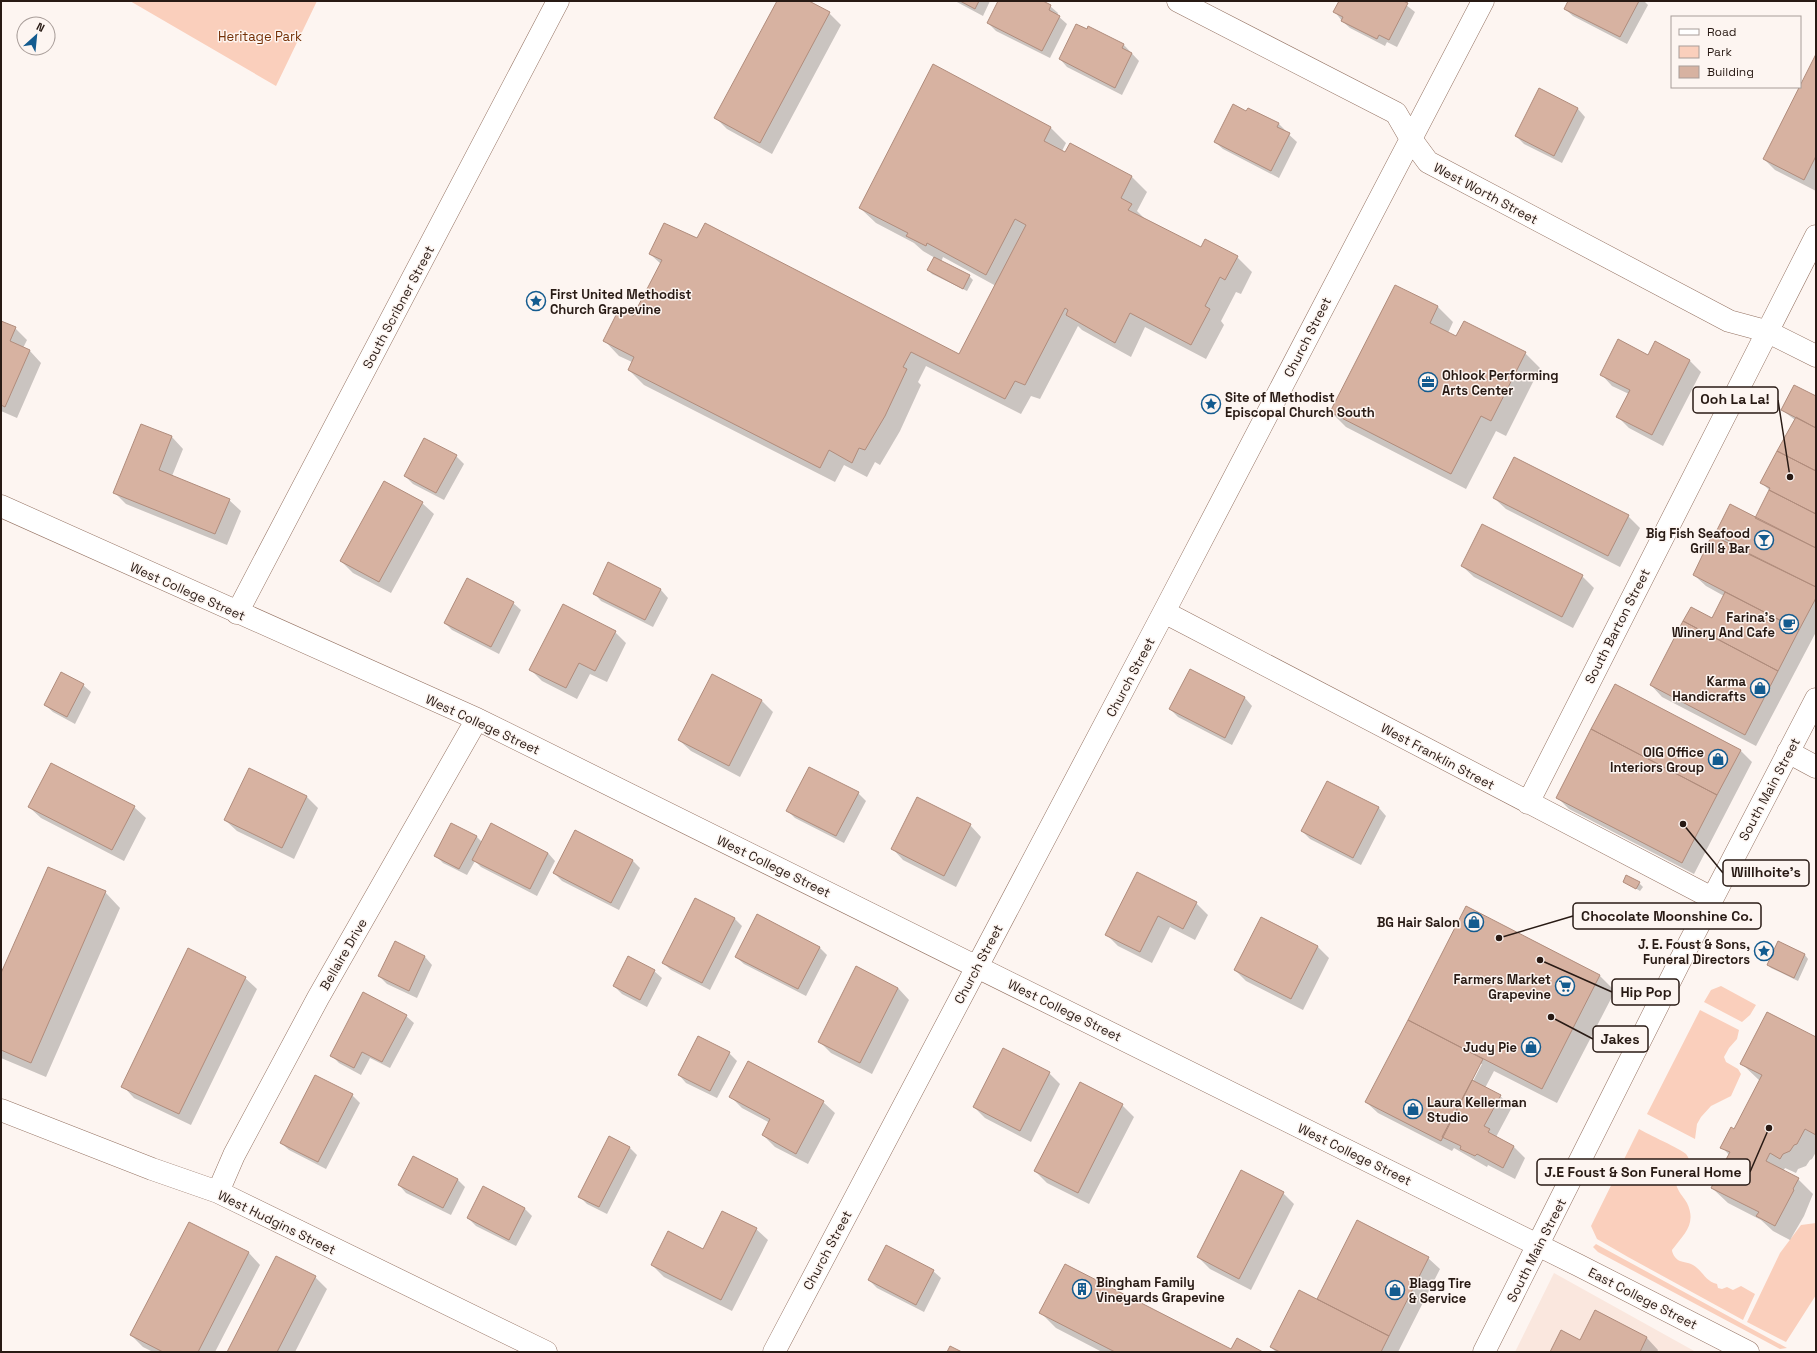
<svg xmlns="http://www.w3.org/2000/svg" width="1817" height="1353" viewBox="0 0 1817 1353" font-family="'Space Grotesk',sans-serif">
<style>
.built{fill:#fae7de}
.green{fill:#facfbc}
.shadow{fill:#0003;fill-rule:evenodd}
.building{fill:#d7b2a1;stroke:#b08c7c}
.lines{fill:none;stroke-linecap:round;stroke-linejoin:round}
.minor-casing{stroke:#947262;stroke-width:23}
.major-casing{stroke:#947262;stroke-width:23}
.minor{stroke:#fff;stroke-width:22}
.major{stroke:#fff;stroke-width:22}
.labels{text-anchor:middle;stroke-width:3;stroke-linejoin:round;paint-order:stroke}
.park-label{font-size:13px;fill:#743006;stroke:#fdf5f1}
.street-label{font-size:13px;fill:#281a14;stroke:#fdf5f1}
.poi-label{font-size:13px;font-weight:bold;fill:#281a14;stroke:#fdf5f1;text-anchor:end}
.leader{fill:none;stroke:#281a14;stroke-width:1.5}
.callout-dot{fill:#281a14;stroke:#fdf5f1;stroke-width:1.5}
.callout{fill:#fdf5f1;stroke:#281a14;stroke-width:1.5}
.callout-label{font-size:14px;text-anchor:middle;font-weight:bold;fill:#281a14}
</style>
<rect width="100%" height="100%" fill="#fdf5f1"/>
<!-- built -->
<path class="built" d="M1554,1273L1696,1352H1515Z"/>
<!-- green -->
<path class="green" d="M130,1H317L276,86Z
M1721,986L1756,1005L1750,1015L1742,1022L1704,1002L1711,990Z
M1700,1010L1739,1030L1737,1039L1729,1048L1724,1057L1726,1062L1738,1069L1741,1074L1731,1096L1711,1106L1701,1117L1697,1124L1695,1139L1647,1114Z
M1639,1129C1647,1134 1681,1149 1686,1154C1691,1160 1691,1168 1688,1174L1680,1178L1676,1184C1678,1192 1683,1196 1687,1203C1697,1224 1684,1234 1672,1250C1672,1253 1675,1258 1678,1260C1681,1262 1688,1262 1693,1265C1702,1270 1705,1281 1717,1284L1718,1288L1722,1289L1727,1287L1733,1290L1741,1286L1755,1294L1743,1320L1628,1257L1597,1239L1591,1226Z
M1816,1223V1295L1786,1342L1747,1322L1780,1253L1801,1225Z
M1596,1244L1787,1348L1780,1349L1598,1252L1593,1247Z"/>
<!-- shadow -->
<path class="shadow" d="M778,1H807L829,13L841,25L772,154L727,129L716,118Z
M955,1H990L983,16Z
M999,1H1041L1050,6L1058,13L1057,15L1067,24L1050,58L996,31L988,23Z
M1340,1H1401L1415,12L1397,47L1387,42L1385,46L1350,28L1342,21L1335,12Z
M1569,1H1644L1648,5L1627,44L1573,16L1565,9Z
M1123,44L1139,61L1122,95L1067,67L1060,59Z
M1816,56V191L1775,170L1764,159Z
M933,65L1051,128L1066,143L1062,151L1131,176L1147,192L1137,211L1146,220L1201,249L1237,257L1252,272L1241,294L1236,292L1221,321L1224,325L1206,359L1145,327L1131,357L1082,330L1078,326L1040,399L1031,396L1021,414L926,366L918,382L921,385L900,431L880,465L875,462L867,477L844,465L835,482L644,385L629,370L632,362L619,356L604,340L633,318L661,264L650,254L959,355L996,286L943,257L941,262L969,276L973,280L967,291L932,274L928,270L935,258L923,251L914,243L876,223L860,208Z
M1540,90L1578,109L1585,117L1562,163L1524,144L1516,136Z
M1249,109L1279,124L1286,131V132L1297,142L1279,178L1223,149L1215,142L1247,113Z
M1395,286L1438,307L1453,322L1448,333L1456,338L1525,353L1540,368L1506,436L1496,431L1466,489L1346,427L1331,412Z
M1,322L15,328L27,340L23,348L30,351L41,363L17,418L1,411Z
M1655,343L1690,361L1701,372L1663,446L1629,428L1617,416L1629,394L1612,386L1601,374L1648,356Z
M1816,397V632L1756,746L1662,697L1651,685L1712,619L1724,596L1706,586L1694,575L1724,542L1716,534L1756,519L1770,491L1762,483L1795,420L1782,410Z
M142,425L172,437L183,449L172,476L229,500L241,511L227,545L126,504L114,492Z
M456,456L464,464L444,500L413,484L405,476Z
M1494,498L1628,516L1640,528L1620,567L1506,509Z
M422,503L434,514L391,593L353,573L341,561Z
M609,564L661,590L668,598L653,627L601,601L594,593Z
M1462,566L1582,576L1594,588L1573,628L1474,577Z
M513,603L521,610L499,654L452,630L445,623Z
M615,632L626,643L607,682L590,674L577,699L542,681L531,670Z
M1190,670L1245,698L1252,706L1232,745L1178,717L1170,709Z
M83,685L91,692L75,724L53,712L45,705Z
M762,701L773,712L740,777L691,751L679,740Z
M1740,750L1752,762L1694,874L1569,809L1558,798Z
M250,769L307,797L318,808L294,859L237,831L225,820Z
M1327,782L1379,808L1386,816L1361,865L1310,839L1302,831Z
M858,793L866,801L844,843L795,818L788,811Z
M29,807H134L146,818L124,861L41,818Z
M970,825L981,837L956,887L903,860L892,848Z
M476,836L482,842L548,853L555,861L537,896L481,867L475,861L467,875L443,863L435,855Z
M632,860L640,868L619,910L562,881L554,873Z
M1137,873L1196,903L1208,915L1195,940L1170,927L1152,963L1118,946L1106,934Z
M1624,881L1639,883L1643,887L1640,891Z
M105,892L120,908L46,1077L1,1058V976Z
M696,899L735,919L742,926L710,990L671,970L663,963Z
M1779,942L1805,955L1808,959L1798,981L1771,968L1768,965Z
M395,943L425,957L432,965L417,998L387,984L379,976Z
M819,947L827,955L806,996L744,964L736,957Z
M1318,947L1329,958L1303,1010L1246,981L1235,970Z
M654,971L662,978L647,1007L622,994L614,986Z
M1600,976L1615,991L1557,1103L1494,1071L1485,1088L1500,1096L1512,1107L1496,1137L1514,1147L1525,1158L1515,1179L1488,1165L1487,1167L1454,1148L1452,1151L1378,1113L1366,1102L1409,1020ZM1479,1064H1482L1471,1085L1469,1084Z
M245,978L257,989L191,1125L134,1098L123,1086Z
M898,988L909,1000L872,1074L831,1053L819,1041Z
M406,1016L414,1023L390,1068L370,1058L361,1075L339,1063L331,1055Z
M1816,1038V1152L1812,1159L1810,1160L1806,1166L1798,1169L1796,1173L1785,1168L1783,1172L1798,1179L1813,1194L1804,1216L1790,1240L1773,1231L1761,1220L1728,1203L1712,1188L1729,1155L1722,1147L1735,1130L1760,1081L1742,1064Z
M729,1053L737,1061L717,1098L686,1083L679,1075Z
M1049,1073L1060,1084L1031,1142L985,1118L974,1107Z
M1080,1083L1122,1105L1134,1117L1089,1204L1047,1183L1035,1171Z
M352,1095L360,1103L326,1169L289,1150L281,1143Z
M731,1097L823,1102L835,1113L808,1164L775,1147L763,1135L770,1123L742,1108Z
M630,1148L637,1155L607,1214L587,1204L579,1196Z
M457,1179L465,1187L451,1215L406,1193L399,1185Z
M1283,1193L1294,1204L1251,1290L1210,1269L1198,1257Z
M524,1208L532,1216L516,1246L476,1226L468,1218Z
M1357,1222L1428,1258L1440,1269L1398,1352H1276L1271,1347L1317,1300Z
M189,1223L249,1253L260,1265L215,1352H153L143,1347L131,1335Z
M756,1229L768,1240L732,1311L664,1277L652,1265L704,1250Z
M933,1271L941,1278L924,1312L877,1288L869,1280Z
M315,1277L327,1289L295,1352H228Z
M1595,1311L1647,1338L1658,1350L1657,1352H1551L1580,1341Z
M1041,1313L1232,1351L1261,1352H1102L1056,1328Z"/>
<!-- building -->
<path class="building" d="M777,1H809L830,12L760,143L714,118Z
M960,1H979L975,9Z
M998,1H1043L1051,5L1049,10L1060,16L1042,51L987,23Z
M1339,1H1403L1408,3L1389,40L1379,35L1377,39L1341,21L1343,17L1333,12Z
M1568,1H1639L1620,37L1564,9Z
M1076,24L1087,29L1088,26L1124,44L1122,48L1132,53L1115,88L1059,59Z
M1816,54V156L1804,180L1763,159Z
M933,64L1051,127L1044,141L1065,152L1070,143L1132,176L1121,198L1132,204L1128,210L1201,247L1205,239L1238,256L1225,280L1220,277L1205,306L1210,309L1191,345L1130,313L1115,343L1066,315L1068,310L1065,308L1025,385L1015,381L1005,399L911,352L903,367L907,369L885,416L865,450L859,448L852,463L829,450L820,468L628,370L634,357L603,341L619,309L633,316L662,260L649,254L664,223L697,238L705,223L959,354L1026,225L1015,219L986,275L927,243L926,246L906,236L908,233L859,208Z
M1539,88L1578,108L1554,156L1515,136Z
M1233,104L1246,111L1248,108L1279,123L1277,127L1290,133L1271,171L1214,142Z
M934,257L970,275L963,289L927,270Z
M1395,285L1438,306L1430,323L1456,336L1464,321L1526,352L1491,421L1481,416L1451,474L1330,412Z
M1,321L16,327L10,341L30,350L5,407L1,405Z
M1618,339L1648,355L1655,341L1690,360L1652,435L1616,417L1630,390L1600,375Z
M1794,385L1816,396V428L1781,410Z
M1796,417L1816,428V471L1777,451Z
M141,424L172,436L159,470L230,499L215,534L113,493Z
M424,438L457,455L436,493L404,476Z
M1777,451L1816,471V514L1769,490L1770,488L1760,483Z
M1514,457L1629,515L1608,556L1493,498Z
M384,481L423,502L379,582L340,561Z
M1769,490L1816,514V548L1755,518Z
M1730,504L1816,548V587L1740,550L1742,547L1715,534Z
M1482,524L1583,575L1562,617L1461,566Z
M1712,535L1816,587V598L1799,630L1693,575Z
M608,562L661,589L645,620L593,594Z
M467,578L514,602L491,647L444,623Z
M1725,592L1799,630L1778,671L1683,621L1691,607L1712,618Z
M563,604L616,631L595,671L579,663L566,688L529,670Z
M1683,621L1778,671L1745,735L1650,685Z
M1190,669L1245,697L1225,738L1169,709Z
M61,672L84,684L67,717L44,705Z
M712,674L762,700L729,766L678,740Z
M1615,684L1741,750L1717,795L1591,729Z
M1591,729L1717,795L1682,863L1556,798Z
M51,763L135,806L112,850L28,807Z
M809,767L859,792L836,836L786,811Z
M249,768L307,796L282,848L224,820Z
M1327,781L1379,807L1353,858L1301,831Z
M917,797L971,824L944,876L891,849Z
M451,823L477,836L459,869L434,856Z
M491,823L548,853L530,889L472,860Z
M575,830L633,860L611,903L553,873Z
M48,867L106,891L31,1063L1,1050V973Z
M1137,872L1197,902L1183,929L1158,916L1140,952L1105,935Z
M1626,875L1640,882L1636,889L1623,882Z
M695,898L735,918L702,983L662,963Z
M1466,906L1600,975L1542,1089L1408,1020Z
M757,914L820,947L798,989L735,957Z
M1261,917L1318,946L1291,999L1234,970Z
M395,941L425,956L409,991L378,976Z
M1778,941L1805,954L1794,978L1767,965Z
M188,948L246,977L179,1114L121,1087Z
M628,956L655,970L640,1000L613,986Z
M856,966L898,988L860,1063L818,1042Z
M363,992L407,1015L382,1062L362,1052L354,1068L330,1056Z
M1767,1012L1816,1037V1135L1805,1129L1797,1144L1794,1145L1790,1151L1783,1154L1780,1159L1770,1153L1766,1161L1799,1178L1793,1189L1794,1190L1775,1226L1756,1216L1759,1212L1711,1188L1730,1152L1720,1148L1731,1127L1734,1129L1762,1075L1740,1064Z
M1408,1020L1483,1059L1441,1141L1365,1102Z
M698,1036L730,1052L710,1091L678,1075Z
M1003,1048L1050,1072L1020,1131L973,1107Z
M748,1061L824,1101L796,1154L762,1135L770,1119L729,1097Z
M315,1075L353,1094L318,1162L280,1143Z
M1472,1080L1501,1095L1484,1126L1490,1129L1488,1132L1514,1146L1503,1168L1477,1154L1475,1156L1460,1149L1461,1146L1442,1137Z
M1080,1082L1123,1104L1078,1193L1034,1171Z
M609,1136L630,1147L599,1207L578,1197Z
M413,1156L458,1179L443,1208L398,1185Z
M1241,1170L1284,1192L1239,1279L1197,1257Z
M483,1186L525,1208L509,1240L467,1218Z
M722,1211L757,1228L721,1300L651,1265L668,1231L703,1249Z
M1357,1220L1429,1257L1389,1336L1317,1299Z
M189,1222L249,1252L198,1352H163L130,1335Z
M886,1245L934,1270L916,1305L868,1280Z
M276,1256L316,1276L277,1352H227Z
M1065,1264L1231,1349L1237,1338L1263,1352H1115L1039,1313Z
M1299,1290L1389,1336L1381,1352H1280L1270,1347Z
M1595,1310L1647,1337L1640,1352H1550L1561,1330L1580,1340Z
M950,1346L962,1352H947Z"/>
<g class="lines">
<defs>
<path id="minor" d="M1178,1L1396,113L1411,139L1428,162L1729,321L1766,331L1816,356
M1,506L477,719L1578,1265L1748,1352
M1164,612L1712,898
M237,613L558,1
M1788,752L1816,767
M1528,803L1816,236
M1,1110L152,1169L218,1192L546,1352
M218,1192L234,1155L318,998L477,719
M774,1352L1164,612L1483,1"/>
<path id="major" d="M1484,1352L1680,961L1816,699"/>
</defs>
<!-- minor casing -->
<use href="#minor" class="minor-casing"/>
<!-- major casing -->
<use href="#major" class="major-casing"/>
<!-- minor -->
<use href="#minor" class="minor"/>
<!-- major -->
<use href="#major" class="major"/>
</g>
<!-- icons -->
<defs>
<symbol id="sight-ring" viewBox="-11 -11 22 22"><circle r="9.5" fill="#fdf5f1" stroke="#135b8f" stroke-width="1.5"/><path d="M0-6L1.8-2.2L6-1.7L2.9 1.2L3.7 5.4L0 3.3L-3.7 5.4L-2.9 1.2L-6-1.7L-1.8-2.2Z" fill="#135b8f"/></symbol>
<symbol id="office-ring" viewBox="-11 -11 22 22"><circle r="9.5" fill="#fdf5f1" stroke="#135b8f" stroke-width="1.5"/><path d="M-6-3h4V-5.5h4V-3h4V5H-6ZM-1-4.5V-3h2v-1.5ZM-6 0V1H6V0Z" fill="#135b8f"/></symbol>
<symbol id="bar-ring" viewBox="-11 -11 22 22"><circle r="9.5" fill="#fdf5f1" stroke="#135b8f" stroke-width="1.5"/><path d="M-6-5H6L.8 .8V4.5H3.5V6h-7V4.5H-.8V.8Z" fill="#135b8f"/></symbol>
<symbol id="cafe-ring" viewBox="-11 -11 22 22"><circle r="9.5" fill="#fdf5f1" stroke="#135b8f" stroke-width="1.5"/><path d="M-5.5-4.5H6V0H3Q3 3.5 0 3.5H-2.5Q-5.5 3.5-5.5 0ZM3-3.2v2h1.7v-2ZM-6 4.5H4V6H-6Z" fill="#135b8f"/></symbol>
<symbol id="shop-ring" viewBox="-11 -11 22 22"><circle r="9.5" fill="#fdf5f1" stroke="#135b8f" stroke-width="1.5"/><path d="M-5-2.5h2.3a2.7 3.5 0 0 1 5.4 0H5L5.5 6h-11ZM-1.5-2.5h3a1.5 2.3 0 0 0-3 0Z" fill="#135b8f"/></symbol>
<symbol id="supermarket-ring" viewBox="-11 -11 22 22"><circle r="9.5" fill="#fdf5f1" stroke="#135b8f" stroke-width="1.5"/><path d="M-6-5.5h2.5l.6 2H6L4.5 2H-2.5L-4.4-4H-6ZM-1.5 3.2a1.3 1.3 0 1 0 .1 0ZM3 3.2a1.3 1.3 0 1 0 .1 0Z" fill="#135b8f"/></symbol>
<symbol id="building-ring" viewBox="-11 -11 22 22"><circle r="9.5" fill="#fdf5f1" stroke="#135b8f" stroke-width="1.5"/><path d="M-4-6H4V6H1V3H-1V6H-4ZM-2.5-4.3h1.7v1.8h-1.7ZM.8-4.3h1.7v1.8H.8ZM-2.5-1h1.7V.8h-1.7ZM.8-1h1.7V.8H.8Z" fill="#135b8f"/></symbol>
</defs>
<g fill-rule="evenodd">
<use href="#sight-ring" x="525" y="290" width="22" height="22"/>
<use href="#office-ring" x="1417" y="371" width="22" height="22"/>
<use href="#sight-ring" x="1200" y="393" width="22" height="22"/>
<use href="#bar-ring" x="1753" y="529" width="22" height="22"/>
<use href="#cafe-ring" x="1778" y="613" width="22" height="22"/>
<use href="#shop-ring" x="1749" y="677" width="22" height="22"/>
<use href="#shop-ring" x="1707" y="748" width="22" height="22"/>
<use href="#shop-ring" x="1463" y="911" width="22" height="22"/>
<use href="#sight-ring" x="1753" y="940" width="22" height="22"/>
<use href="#supermarket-ring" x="1554" y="975" width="22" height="22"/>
<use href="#shop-ring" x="1520" y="1036" width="22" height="22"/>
<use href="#shop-ring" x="1402" y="1098" width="22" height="22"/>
<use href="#building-ring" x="1071" y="1278" width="22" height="22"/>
<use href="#shop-ring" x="1384" y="1279" width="22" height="22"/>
</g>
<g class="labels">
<!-- park labels -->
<g class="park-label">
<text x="260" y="41">Heritage Park</text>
</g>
<!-- street labels -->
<g class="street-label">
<text transform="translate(1486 193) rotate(28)" y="5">West Worth Street</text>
<text transform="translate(398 307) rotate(-62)" y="5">South Scribner Street</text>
<text transform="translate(1307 337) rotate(-63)" y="5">Church Street</text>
<text transform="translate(188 591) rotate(24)" y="5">West College Street</text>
<text transform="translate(1617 626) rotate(-63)" y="5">South Barton Street</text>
<text transform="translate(1130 677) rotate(-62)" y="5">Church Street</text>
<text transform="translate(483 724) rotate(25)" y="5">West College Street</text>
<text transform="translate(1438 756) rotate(28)" y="5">West Franklin Street</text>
<text transform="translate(1769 789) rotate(-62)" y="5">South Main Street</text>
<text transform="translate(774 866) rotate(26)" y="5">West College Street</text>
<text transform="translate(343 954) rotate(-60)" y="5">Bellaire Drive</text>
<text transform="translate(978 964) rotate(-62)" y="5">Church Street</text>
<text transform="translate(1065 1010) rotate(26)" y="5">West College Street</text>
<text transform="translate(1355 1154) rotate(26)" y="5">West College Street</text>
<text transform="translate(277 1222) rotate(26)" y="5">West Hudgins Street</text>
<text transform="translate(827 1250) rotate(-62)" y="5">Church Street</text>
<text transform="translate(1536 1250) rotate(-63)" y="5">South Main Street</text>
<text transform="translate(1643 1298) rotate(27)" y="5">East College Street</text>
</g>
<!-- poi labels -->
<g class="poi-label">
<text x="550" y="299" text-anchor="start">First United Methodist<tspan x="550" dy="15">Church Grapevine</tspan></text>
<text x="1442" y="380" text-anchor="start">Ohlook Performing<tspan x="1442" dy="15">Arts Center</tspan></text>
<text x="1225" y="402" text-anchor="start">Site of Methodist<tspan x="1225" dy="15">Episcopal Church South</tspan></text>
<text x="1750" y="538">Big Fish Seafood<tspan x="1750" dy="15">Grill &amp; Bar</tspan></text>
<text x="1775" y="622">Farina’s<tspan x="1775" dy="15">Winery And Cafe</tspan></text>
<text x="1746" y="686">Karma<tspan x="1746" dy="15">Handicrafts</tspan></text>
<text x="1704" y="757">OIG Office<tspan x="1704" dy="15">Interiors Group</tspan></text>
<text x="1460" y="927">BG Hair Salon</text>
<text x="1750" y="949">J. E. Foust &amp; Sons,<tspan x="1750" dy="15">Funeral Directors</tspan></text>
<text x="1551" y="984">Farmers Market<tspan x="1551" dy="15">Grapevine</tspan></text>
<text x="1517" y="1052">Judy Pie</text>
<text x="1427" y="1107" text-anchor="start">Laura Kellerman<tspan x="1427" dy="15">Studio</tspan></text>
<text x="1096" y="1287" text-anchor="start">Bingham Family<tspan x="1096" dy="15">Vineyards Grapevine</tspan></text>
<text x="1409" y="1288" text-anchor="start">Blagg Tire<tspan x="1409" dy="15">&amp; Service</tspan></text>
</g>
</g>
<!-- callouts -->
<path class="leader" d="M1790 477L1778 400M1683 824L1723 873M1499 938L1573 916M1540 960L1612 992M1551 1017L1593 1039M1769 1128L1750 1172"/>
<g class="callout-dot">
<circle cx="1790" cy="477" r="4"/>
<circle cx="1683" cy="824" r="4"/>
<circle cx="1499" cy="938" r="4"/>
<circle cx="1540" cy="960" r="4"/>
<circle cx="1551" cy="1017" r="4"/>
<circle cx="1769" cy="1128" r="4"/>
</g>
<g class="callout">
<rect x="1693" y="387" width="85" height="26" rx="4"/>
<rect x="1723" y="860" width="86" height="26" rx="4"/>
<rect x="1573" y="903" width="188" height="26" rx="4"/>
<rect x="1612" y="979" width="67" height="26" rx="4"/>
<rect x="1593" y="1026" width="55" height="26" rx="4"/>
<rect x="1537" y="1159" width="213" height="26" rx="4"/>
</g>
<g class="callout-label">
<text x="1735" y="404">Ooh La La!</text>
<text x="1766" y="877">Willhoite’s</text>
<text x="1667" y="921">Chocolate Moonshine Co.</text>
<text x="1646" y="997">Hip Pop</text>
<text x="1620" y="1044">Jakes</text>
<text x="1643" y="1177">J.E Foust &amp; Son Funeral Home</text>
</g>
<!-- border -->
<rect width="1817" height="1353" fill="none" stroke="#281a14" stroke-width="4"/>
<!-- legend -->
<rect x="1671" y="16" width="130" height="72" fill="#fdf5f1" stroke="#a89d99"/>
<rect x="1679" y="29" width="20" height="6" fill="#ffffff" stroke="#a89d99"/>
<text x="1707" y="36" font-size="12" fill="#281a14">Road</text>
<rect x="1679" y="46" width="20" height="12" fill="#facfbc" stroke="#a89d99"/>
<text x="1707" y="56" font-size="12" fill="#281a14">Park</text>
<rect x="1679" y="66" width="20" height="12" fill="#d7b2a1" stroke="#a89d99"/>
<text x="1707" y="76" font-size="12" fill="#281a14">Building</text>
<!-- north arrow -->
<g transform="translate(36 36) rotate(27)"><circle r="19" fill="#fdf5f1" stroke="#a89d99"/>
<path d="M0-3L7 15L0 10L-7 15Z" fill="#135b8f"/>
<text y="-6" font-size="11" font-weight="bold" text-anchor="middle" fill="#281a14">N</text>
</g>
</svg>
